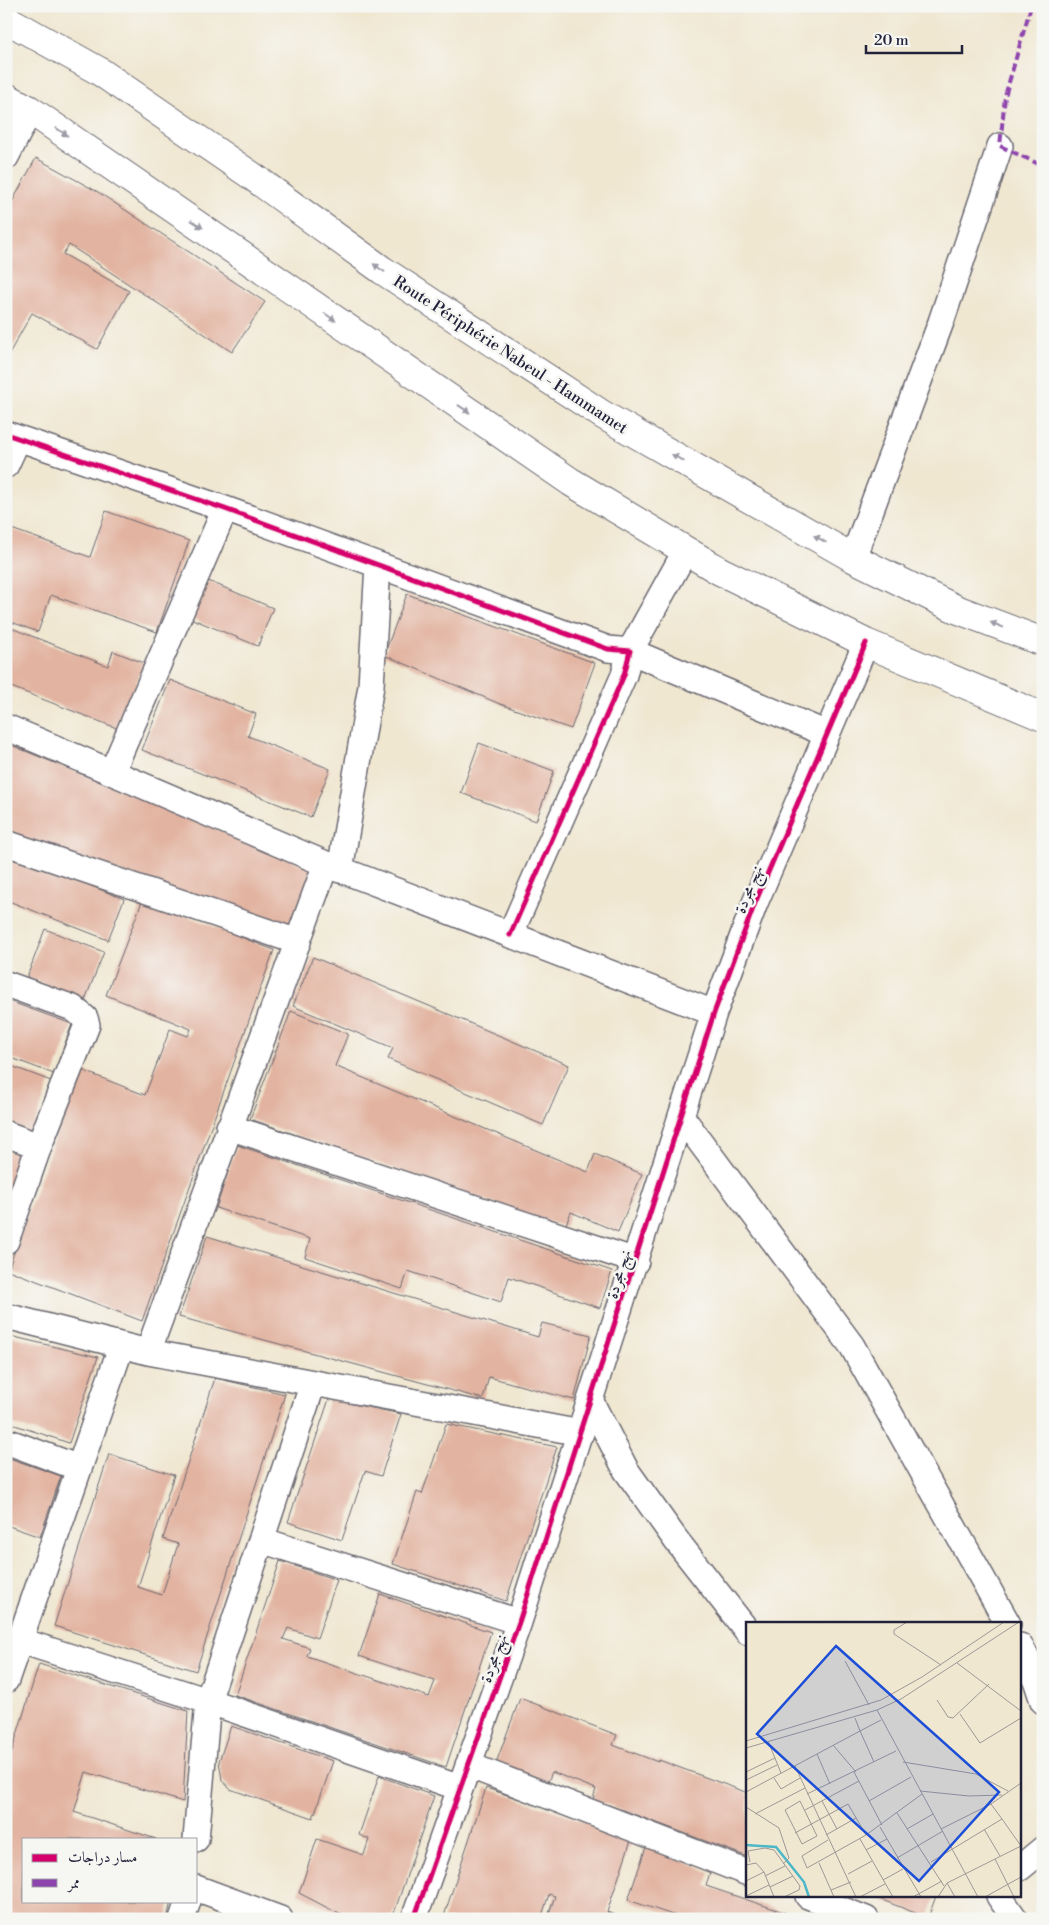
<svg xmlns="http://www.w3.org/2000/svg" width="1049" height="1925" viewBox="0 0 1049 1925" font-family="'Libre Bodoni',Amiri,serif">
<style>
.building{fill:#e2b3a0}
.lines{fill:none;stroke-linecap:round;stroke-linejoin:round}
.street-casing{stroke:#6a6770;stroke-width:28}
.highway-casing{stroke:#6a6770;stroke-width:30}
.street{stroke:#fff;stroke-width:25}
.highway{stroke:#fff;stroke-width:28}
.quiet{stroke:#8e44ad;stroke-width:4;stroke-dasharray:8 4;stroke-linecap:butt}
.cycleway-casing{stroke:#f6f6f2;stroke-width:8}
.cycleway{stroke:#d6006c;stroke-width:5}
.oneway{fill:#9c9ca7}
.labels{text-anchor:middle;stroke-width:5;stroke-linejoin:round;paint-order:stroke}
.street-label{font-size:16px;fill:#22223b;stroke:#f6f6f2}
.inset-river{fill:none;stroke:#4bb7c8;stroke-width:2.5}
.inset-road{fill:none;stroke:#9e9895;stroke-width:1}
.view{fill:#1d4ed8;fill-opacity:0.15;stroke:#1d4ed8;stroke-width:2.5}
.inset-edge{fill:none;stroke:#22223b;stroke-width:2.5}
</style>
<rect width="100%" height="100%" fill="#f6f6f2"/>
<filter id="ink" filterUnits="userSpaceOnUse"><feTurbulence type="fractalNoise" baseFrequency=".02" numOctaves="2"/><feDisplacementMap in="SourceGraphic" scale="10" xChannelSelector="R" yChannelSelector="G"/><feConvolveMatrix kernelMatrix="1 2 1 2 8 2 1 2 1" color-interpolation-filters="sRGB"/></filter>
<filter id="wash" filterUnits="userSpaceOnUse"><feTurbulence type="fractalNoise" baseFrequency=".0096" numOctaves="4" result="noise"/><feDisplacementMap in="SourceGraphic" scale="20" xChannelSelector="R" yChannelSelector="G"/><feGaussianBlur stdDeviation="1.12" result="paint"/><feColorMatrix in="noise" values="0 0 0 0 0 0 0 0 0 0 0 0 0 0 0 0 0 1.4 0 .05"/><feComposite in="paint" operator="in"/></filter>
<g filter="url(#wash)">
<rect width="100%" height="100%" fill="#f0e7d1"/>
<g id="blocks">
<!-- building -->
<path class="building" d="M36,158L98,192L265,302L232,352L69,245L63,254L129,291L97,349L32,313L6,359V213Z
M106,511L189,541L157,632L51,595L38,632L6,620V527L90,557Z
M206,580L273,608L258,646L190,618Z
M407,594L595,663L571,729L500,704L384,655Z
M6,626L108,666L113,651L144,663L119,729L6,685Z
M170,680L256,714L248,736L330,769L311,817L142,750Z
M6,743L313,869L289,929L6,833Z
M479,743L554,771L536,821L461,793Z
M6,852L124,899L108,940L6,900Z
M143,899L274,950L142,1321L8,1270L79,1069L145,1095L170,1029L188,1036L191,1029L106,995Z
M45,929L104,952L85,1000L27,977Z
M313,957L569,1065L543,1125L388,1059L393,1048L293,1006Z
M6,1000L72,1024L54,1074L6,1056Z
M291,1011L348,1034L335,1066L588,1172L595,1154L642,1174L618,1232L571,1212L565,1227L250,1119Z
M6,1064L51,1081L31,1132L6,1123Z
M6,1145L26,1151L12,1197L6,1195Z
M237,1145L612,1271L600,1308L509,1277L501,1302L408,1271L402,1289L305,1257L310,1239L216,1208Z
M207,1236L538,1337L542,1323L591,1335L574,1400L489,1377L483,1399L179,1317Z
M6,1335L98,1357L69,1443L6,1422Z
M215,1378L285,1394L196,1671L54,1626L109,1454L174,1475L138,1587L162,1595L178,1544L163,1539Z
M329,1399L401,1414L381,1476L365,1471L342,1540L288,1522Z
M446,1424L557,1447L506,1601L393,1564L417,1492L422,1494Z
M6,1457L61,1476L40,1537L6,1525Z
M280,1561L337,1580L317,1638L288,1628L283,1639L310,1648L307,1656L429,1697L435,1681L359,1656L380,1594L491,1632L446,1767L235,1695Z
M39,1664L188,1711L183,1802L86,1772L74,1812L156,1839H24V1901H171L167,1919H6V1770Z
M520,1698L617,1735L613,1745L658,1762L659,1760L748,1793V1857L593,1799L596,1789L552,1772L548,1782L496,1763Z
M231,1726L333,1761L313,1818L230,1789L222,1780L219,1761Z
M379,1776L434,1796L392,1919H349L299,1893L317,1839L364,1855L369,1839L359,1835Z
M486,1788L632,1837L607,1912L625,1919H547L555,1896L549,1894L541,1919H443Z
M646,1847L710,1872L706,1886L804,1919H685L628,1900Z
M872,1896H936L928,1918Z"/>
</g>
</g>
<g filter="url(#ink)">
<use href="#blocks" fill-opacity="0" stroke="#6a6770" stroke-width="1"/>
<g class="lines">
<defs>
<path id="street" d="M6,157L30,110
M6,434L225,509L608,649L630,651L624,675L510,935
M6,465L18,439
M686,550L630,651L827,734
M853,558L941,322L1000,146
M6,727L326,864L714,1013
M112,772L225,509
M6,843L298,942
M340,870L371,686L378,565
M6,984L73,1008L85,1018L87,1025L39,1146L6,1241
M681,1116L852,1346L1008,1624
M229,1127L636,1261
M6,1134L39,1146
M6,1316L148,1352L581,1433
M148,1352L326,864
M591,1402L626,1470L676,1540L748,1632
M6,1441L79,1468
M261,1540L519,1622
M18,1640L208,1701L460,1788
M1020,1646L1031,1665L1043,1701
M6,1680L121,1347
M468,1765L748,1873
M196,1839L208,1701L313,1383
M1020,1868L1043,1849
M196,1888L280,1919
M808,1896L866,1919
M999,1896L1015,1919
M182,1919L188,1901
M414,1919L519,1622L714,1013L755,903L866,643"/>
<path id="highway" d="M6,19L99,71L252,176L382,270L603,415L853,558L956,609L1043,642
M6,97L30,110L571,482L720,571L866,643L1043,717"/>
</defs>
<!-- street casing -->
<use href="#street" class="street-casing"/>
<!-- highway casing -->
<use href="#highway" class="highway-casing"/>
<!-- street -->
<use href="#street" class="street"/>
<!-- highway -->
<use href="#highway" class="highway"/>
<!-- quiet -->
<path class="quiet" d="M1031,6L1005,96L1000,146L1043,166"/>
<defs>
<path id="cycleway" d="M6,434L225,509L608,649L630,651L624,675L510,935
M414,1919L519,1622L714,1013L755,903L866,643"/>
</defs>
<!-- cycleway casing -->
<use href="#cycleway" class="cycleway-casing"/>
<!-- cycleway -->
<use href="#cycleway" class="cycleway"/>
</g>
<!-- one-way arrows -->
<defs><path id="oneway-solid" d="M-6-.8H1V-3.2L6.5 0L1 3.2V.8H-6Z" transform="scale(1.25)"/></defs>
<g class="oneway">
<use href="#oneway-solid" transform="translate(62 132) rotate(34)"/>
<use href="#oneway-solid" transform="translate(197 224) rotate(34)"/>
<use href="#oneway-solid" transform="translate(379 268) rotate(-145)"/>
<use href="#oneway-solid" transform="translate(330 317) rotate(35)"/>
<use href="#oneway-solid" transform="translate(464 409) rotate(34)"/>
<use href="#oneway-solid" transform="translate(678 458) rotate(-150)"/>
<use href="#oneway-solid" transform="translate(820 539) rotate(-150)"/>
<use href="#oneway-solid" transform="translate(997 625) rotate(-159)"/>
</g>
</g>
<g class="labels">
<!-- street labels -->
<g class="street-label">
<text transform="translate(511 354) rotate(33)" y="6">Route Périphérie Nabeul - Hammamet</text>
<text transform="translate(748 889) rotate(-68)" y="6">نهج مجردة</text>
<text transform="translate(618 1274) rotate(-73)" y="6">نهج مجردة</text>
<text transform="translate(493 1658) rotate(-70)" y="6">نهج مجردة</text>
</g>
</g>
<!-- overview -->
<g transform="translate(746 1622)">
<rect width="275" height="275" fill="#f0e7d1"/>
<path class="inset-river" d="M0,223L30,225L58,260L63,275"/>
<path class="inset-road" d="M161,0L148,8V12L195,43M99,39L123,83M211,41L275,89M191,78L202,95L207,96L243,62M131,88L232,275M214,92L234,121L275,96M109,96L114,109L135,98M0,119L135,78L176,55L258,0M22,119L35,151M87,123L110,150M0,126L131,88L155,77L273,0M71,132L84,162M157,140L230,152L262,169M49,144L110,275M0,150L29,136M108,150L136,203M28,156L35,167L54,156M0,158L31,143M174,169L223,174L256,173M0,170L114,109L128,140M61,172L150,129M54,179L71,214L56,222L39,188ZM76,179L91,207M123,179L165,155M245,182L256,197M0,185L33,206L43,236L37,242M59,188L113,159M151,191L198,264M9,192L59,166M134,205L175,275M161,207L187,192M195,207L245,182L275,161M238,207L254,234M49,211L102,182L120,213M80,213L110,196M114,217L147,275M82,218L56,234L61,246L120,213L176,172M120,228L141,217M151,236L197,209M249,237L268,275M4,240L2,229L19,226L28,228L54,264L53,268L38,275M185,240L256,197L275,224L201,261L192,275M73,241L88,275M0,243L10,241L18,250L28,275M102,252L126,239M19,254L39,244M137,258L157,247M0,259L18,250M201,261L209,275M24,265L47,254M85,268L105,260M0,274L23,263M114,275L139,262M167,275L196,259M239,275L275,255"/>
<path class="view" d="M90,24L253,170L173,259L11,112Z"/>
<rect width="275" height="275" class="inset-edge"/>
</g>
<!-- margin -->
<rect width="1049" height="1925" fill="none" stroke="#f6f6f2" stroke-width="25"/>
<!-- legend -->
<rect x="22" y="1838" width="175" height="65" fill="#f6f6f2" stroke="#a1a1a9"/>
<rect x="32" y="1854" width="25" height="8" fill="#d6006c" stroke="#a1a1a9"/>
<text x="68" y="1862" font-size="15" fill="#22223b">مسار دراجات</text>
<rect x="32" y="1879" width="25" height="8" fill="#8e44ad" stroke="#a1a1a9"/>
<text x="68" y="1888" font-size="15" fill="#22223b">ممر</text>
<!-- scale -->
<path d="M866 45v8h96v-8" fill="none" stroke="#22223b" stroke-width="2.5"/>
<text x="874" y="45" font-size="15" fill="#22223b" stroke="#f6f6f2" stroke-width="4" paint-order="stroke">20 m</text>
</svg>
